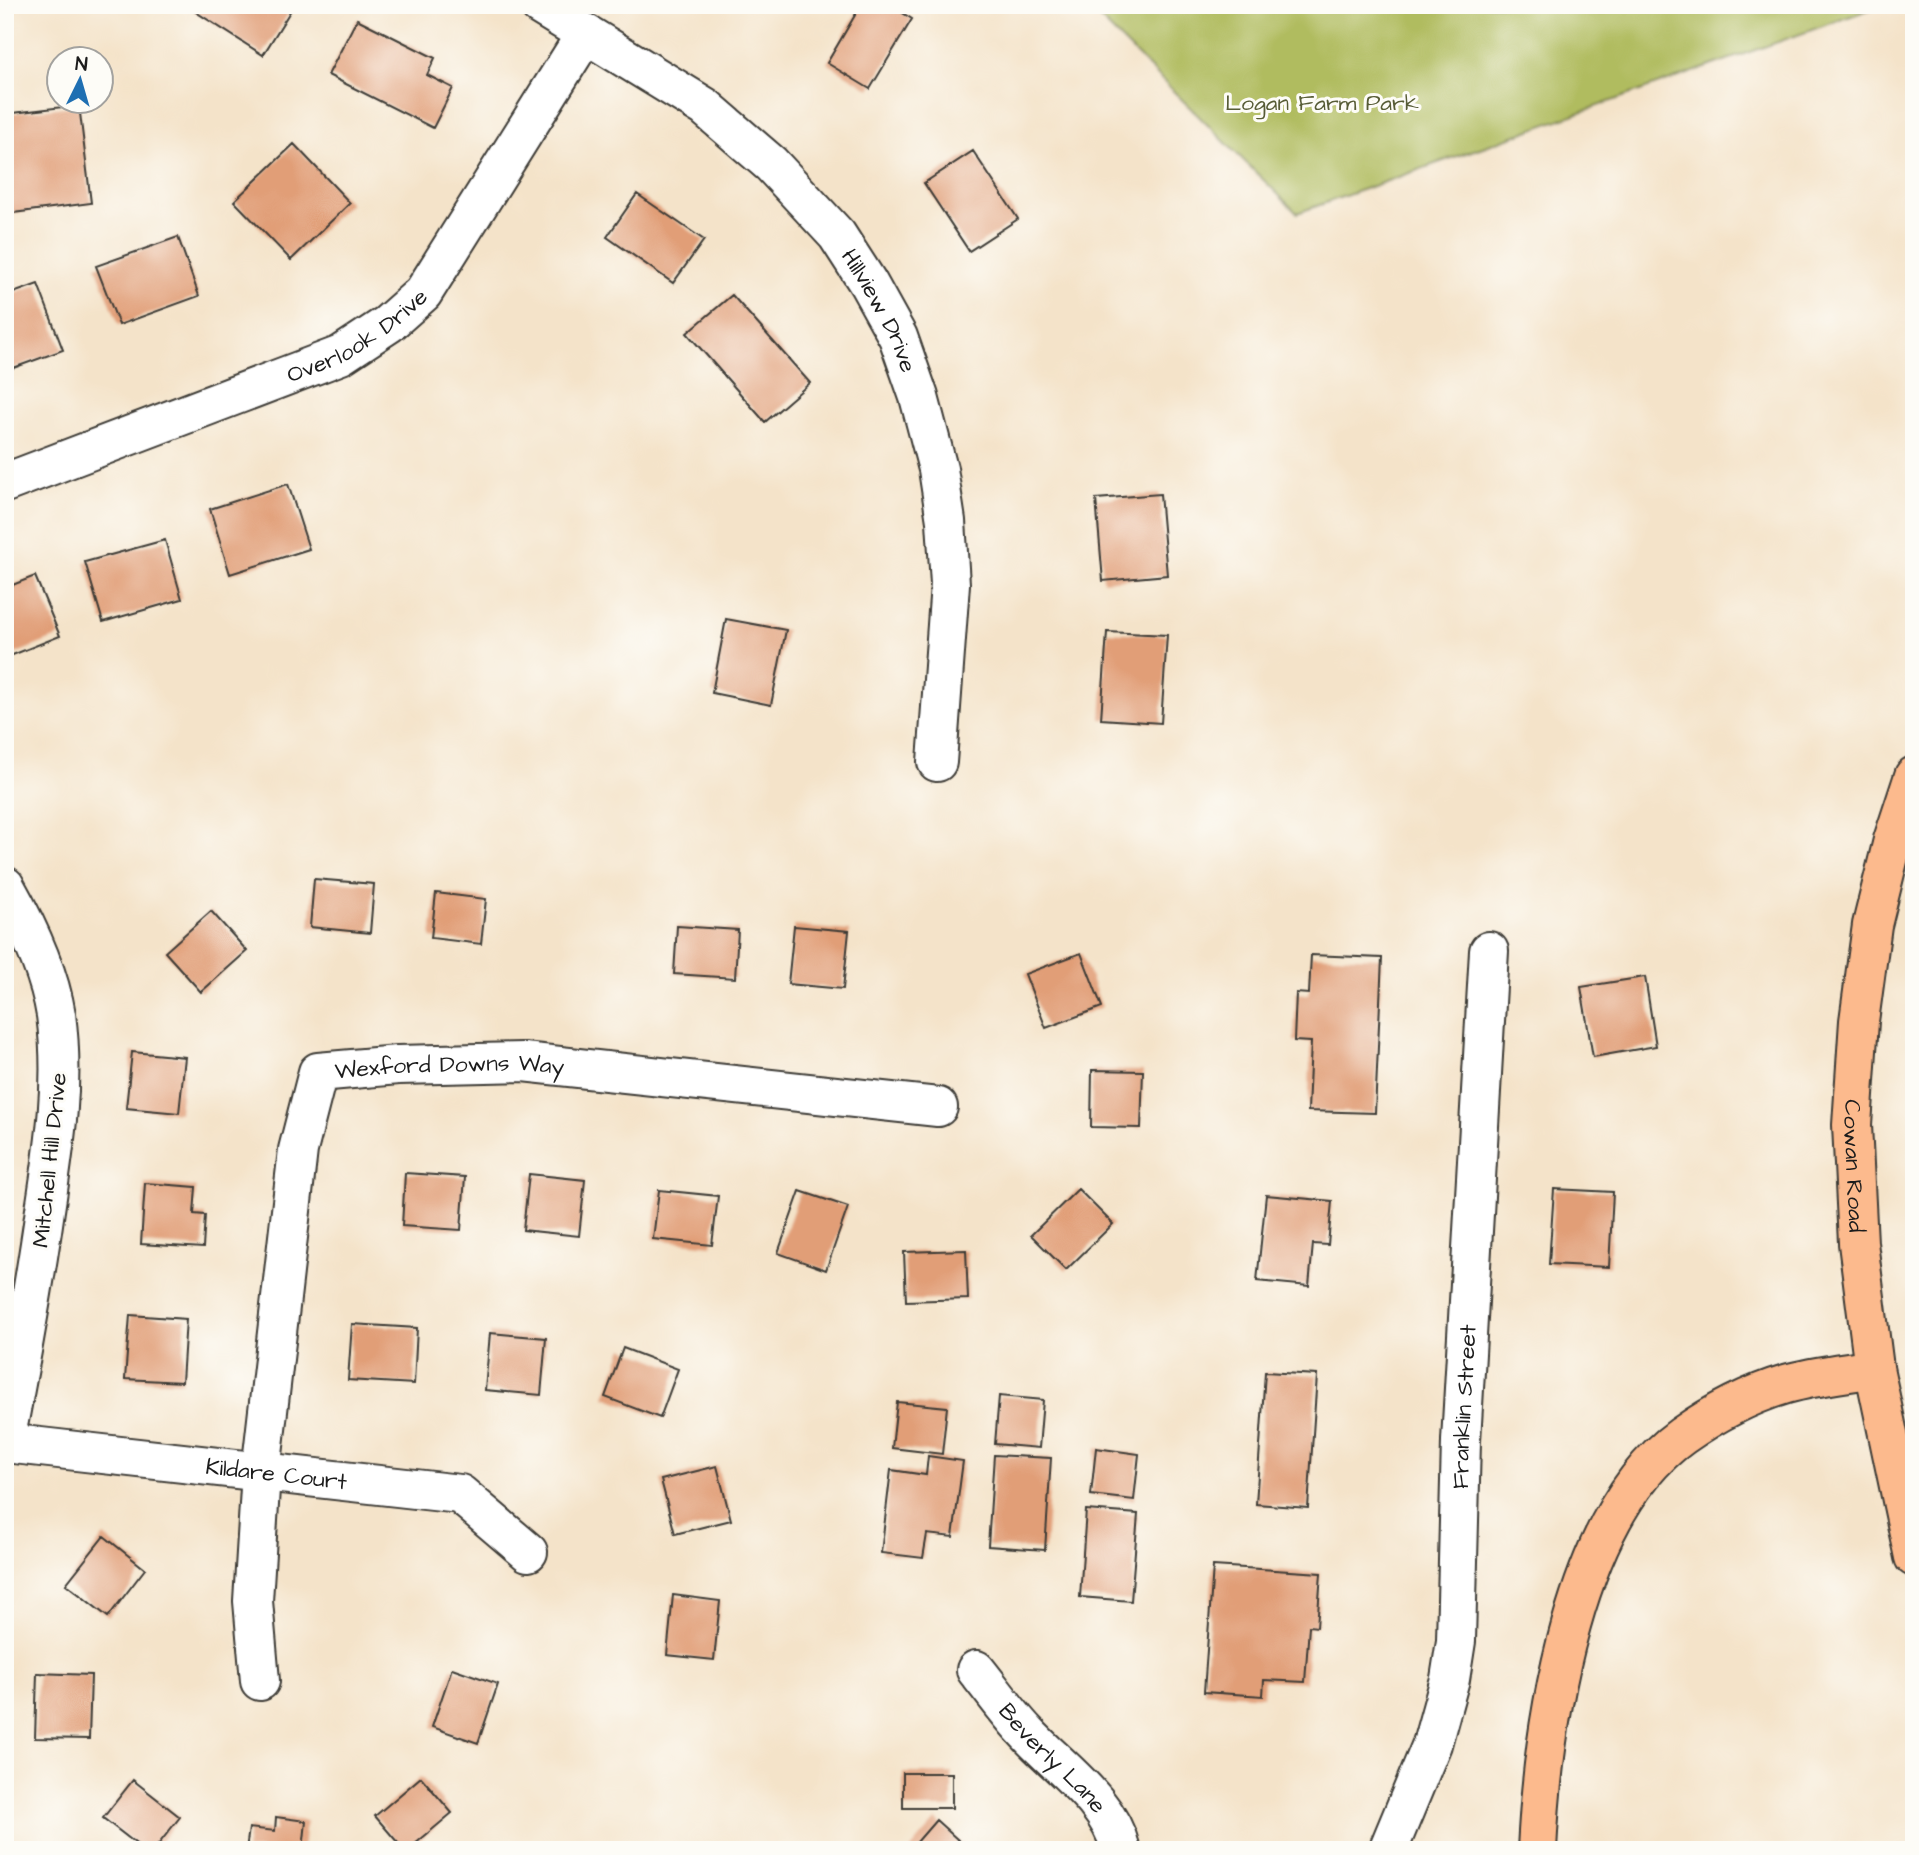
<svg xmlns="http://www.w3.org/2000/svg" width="1919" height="1855" viewBox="0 0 1919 1855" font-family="'Architects Daughter',sans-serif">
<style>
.green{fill:#b0bc5e;stroke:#666c3d;stroke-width:2}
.building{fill:#e19e77}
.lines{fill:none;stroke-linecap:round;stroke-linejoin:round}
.minor-casing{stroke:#3c3a36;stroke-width:42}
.major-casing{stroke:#3c3a36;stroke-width:42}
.minor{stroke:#fff;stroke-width:38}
.major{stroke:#fcba8d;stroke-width:38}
.labels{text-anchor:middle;stroke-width:6;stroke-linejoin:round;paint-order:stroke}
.park-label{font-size:23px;fill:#575c36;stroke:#fdfcf7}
.street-label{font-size:23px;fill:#1c1c1c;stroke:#fdfcf7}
</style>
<rect width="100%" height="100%" fill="#fdfcf7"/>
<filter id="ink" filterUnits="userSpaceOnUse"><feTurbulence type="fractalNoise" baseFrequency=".0143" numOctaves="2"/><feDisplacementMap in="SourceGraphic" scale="14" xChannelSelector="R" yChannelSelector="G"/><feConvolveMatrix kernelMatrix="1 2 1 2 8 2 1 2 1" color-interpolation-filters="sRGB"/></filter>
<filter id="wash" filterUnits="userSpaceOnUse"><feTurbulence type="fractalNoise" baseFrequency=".00686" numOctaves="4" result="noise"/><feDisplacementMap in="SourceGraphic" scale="28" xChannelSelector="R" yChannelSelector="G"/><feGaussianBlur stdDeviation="1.57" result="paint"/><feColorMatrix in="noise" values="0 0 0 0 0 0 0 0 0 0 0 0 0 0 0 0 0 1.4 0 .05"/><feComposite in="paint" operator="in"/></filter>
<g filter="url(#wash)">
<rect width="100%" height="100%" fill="#f4e3c9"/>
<!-- green -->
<path class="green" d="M1086,5H1882L1297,213Z"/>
<g id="blocks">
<!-- building -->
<path class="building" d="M185,5H294L263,55Z
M861,5H890L912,19L870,89L827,63Z
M357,19L435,58L427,75L453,88L433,128L328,75Z
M79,105L91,203L5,214V114Z
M294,144L350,203L291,260L234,201Z
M973,151L1018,219L969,251L924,183Z
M637,194L704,240L673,283L607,237Z
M178,237L199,296L119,325L96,266Z
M38,284L63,350L5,371V296Z
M732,295L810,383L765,422L687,333Z
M288,484L309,549L230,574L210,509Z
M1160,494L1167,575L1103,581L1096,499Z
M165,540L182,599L103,622L85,562Z
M35,576L60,636L5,658V588Z
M726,619L786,630L771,705L712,693Z
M1107,632L1167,635L1161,723L1101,719Z
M314,879L374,884L370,933L310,927Z
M436,893L486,899L481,944L431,938Z
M211,911L247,951L201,992L165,952Z
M677,926L738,930L735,978L674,974Z
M794,926L849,931L843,989L788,984Z
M1081,953L1102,1007L1046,1028L1025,974Z
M1311,955L1382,958L1375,1113L1308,1111L1311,1042L1294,1041L1296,993L1309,994Z
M1645,977L1656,1046L1593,1057L1581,987Z
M132,1052L185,1057L179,1113L126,1108Z
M1092,1070L1143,1071L1141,1128L1091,1127Z
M405,1173L465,1177L461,1230L402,1226Z
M529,1174L585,1180L579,1236L523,1230Z
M145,1183L196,1187L194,1214L205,1215L203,1248L141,1244Z
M1078,1189L1113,1224L1066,1270L1031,1235Z
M1554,1189L1613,1192L1609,1267L1549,1264Z
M659,1190L718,1196L712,1245L653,1239Z
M800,1191L848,1207L826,1270L778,1253Z
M1266,1195L1332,1201L1328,1245L1313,1244L1309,1286L1257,1281Z
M966,1250L968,1299L906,1301L904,1252Z
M130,1315L186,1319L182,1382L125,1379Z
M352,1324L417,1328L414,1384L348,1380Z
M490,1333L546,1338L541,1395L485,1390Z
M623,1348L678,1369L660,1418L605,1397Z
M1265,1372L1317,1375L1308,1508L1256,1504Z
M999,1396L1043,1400L1039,1448L995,1444Z
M897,1402L947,1407L942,1454L892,1448Z
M1096,1448L1139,1454L1134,1500L1091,1495Z
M994,1455L1051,1458L1045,1550L988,1546Z
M928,1456L963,1461L953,1537L927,1534L923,1558L881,1553L891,1470L926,1475Z
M717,1466L731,1520L675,1534L661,1480Z
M1086,1510L1138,1514L1131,1601L1080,1597Z
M104,1536L145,1569L108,1617L66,1584Z
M1213,1566L1321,1573L1317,1627L1309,1626L1305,1682L1264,1680L1263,1696L1204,1692Z
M673,1595L720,1601L714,1660L667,1655Z
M452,1668L498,1684L478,1743L432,1727Z
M37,1673L91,1675L89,1739L35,1738Z
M903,1773H952V1808H903Z
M421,1777L452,1813L408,1850H404L375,1816Z
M133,1780L180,1817L154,1850H144L103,1818Z
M276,1817L306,1821L303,1850H246L249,1828L275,1831Z
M936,1820L969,1850H910Z"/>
</g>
</g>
<g filter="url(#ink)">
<use href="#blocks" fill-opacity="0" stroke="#3c3a36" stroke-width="2"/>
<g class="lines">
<defs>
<g id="minor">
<path id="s1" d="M539,5L705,107L771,164L837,235L868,283L898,337L919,397L938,469L946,521L950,584L937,762"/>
<path id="s2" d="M5,483L341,355L388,324L423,293L585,35"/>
<path d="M5,886C27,925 49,970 56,1015C65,1081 55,1145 45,1210C34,1288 20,1364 5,1441"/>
<path id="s3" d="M5,1443L460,1494L528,1552"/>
<path id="s4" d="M976,1670C993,1691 1009,1714 1027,1733C1060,1769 1108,1799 1121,1850"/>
<path id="s5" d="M260,1681L253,1601L261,1472L298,1150L318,1072L398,1065L523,1062L938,1107"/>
<path id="s6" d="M1388,1850L1432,1744L1450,1679L1456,1641L1461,1441L1489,951"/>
</g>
<g id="major">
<path id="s7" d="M1914,776L1893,840L1872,925L1859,1021L1852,1125L1858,1243L1874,1368L1914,1557"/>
<path d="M1537,1850C1543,1725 1573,1514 1682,1436C1712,1415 1749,1395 1786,1384C1814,1376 1845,1373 1874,1368"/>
</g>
</defs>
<!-- minor casing -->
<use href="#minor" class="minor-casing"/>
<!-- major casing -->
<use href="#major" class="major-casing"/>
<!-- minor -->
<use href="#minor" class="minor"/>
<!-- major -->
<use href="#major" class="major"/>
</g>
</g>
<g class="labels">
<!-- park labels -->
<g class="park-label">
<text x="1322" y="110">Logan Farm Park</text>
</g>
<!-- street labels -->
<g class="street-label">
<text dy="8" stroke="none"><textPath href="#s1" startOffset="466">Hillview Drive</textPath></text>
<text dy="8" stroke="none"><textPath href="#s2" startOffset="383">Overlook Drive</textPath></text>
<text dy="8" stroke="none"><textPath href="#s5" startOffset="746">Wexford Downs Way</textPath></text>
<text transform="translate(49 1160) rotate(-84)" y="8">Mitchell Hill Drive</text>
<text dy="8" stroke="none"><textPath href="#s7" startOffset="397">Cowan Road</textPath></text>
<text dy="8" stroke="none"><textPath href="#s6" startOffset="455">Franklin Street</textPath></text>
<text dy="8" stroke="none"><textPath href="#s3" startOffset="273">Kildare Court</textPath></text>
<text dy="8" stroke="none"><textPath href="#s4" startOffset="117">Beverly Lane</textPath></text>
</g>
</g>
<!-- margin -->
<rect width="1919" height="1855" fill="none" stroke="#fdfcf7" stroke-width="28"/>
<!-- north arrow -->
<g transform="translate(80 80) rotate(5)"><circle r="33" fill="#fdfcf7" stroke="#a3a29f" stroke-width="2"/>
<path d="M0-5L12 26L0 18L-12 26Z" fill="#1f6fb2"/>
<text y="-10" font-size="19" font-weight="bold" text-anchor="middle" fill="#1c1c1c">N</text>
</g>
</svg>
